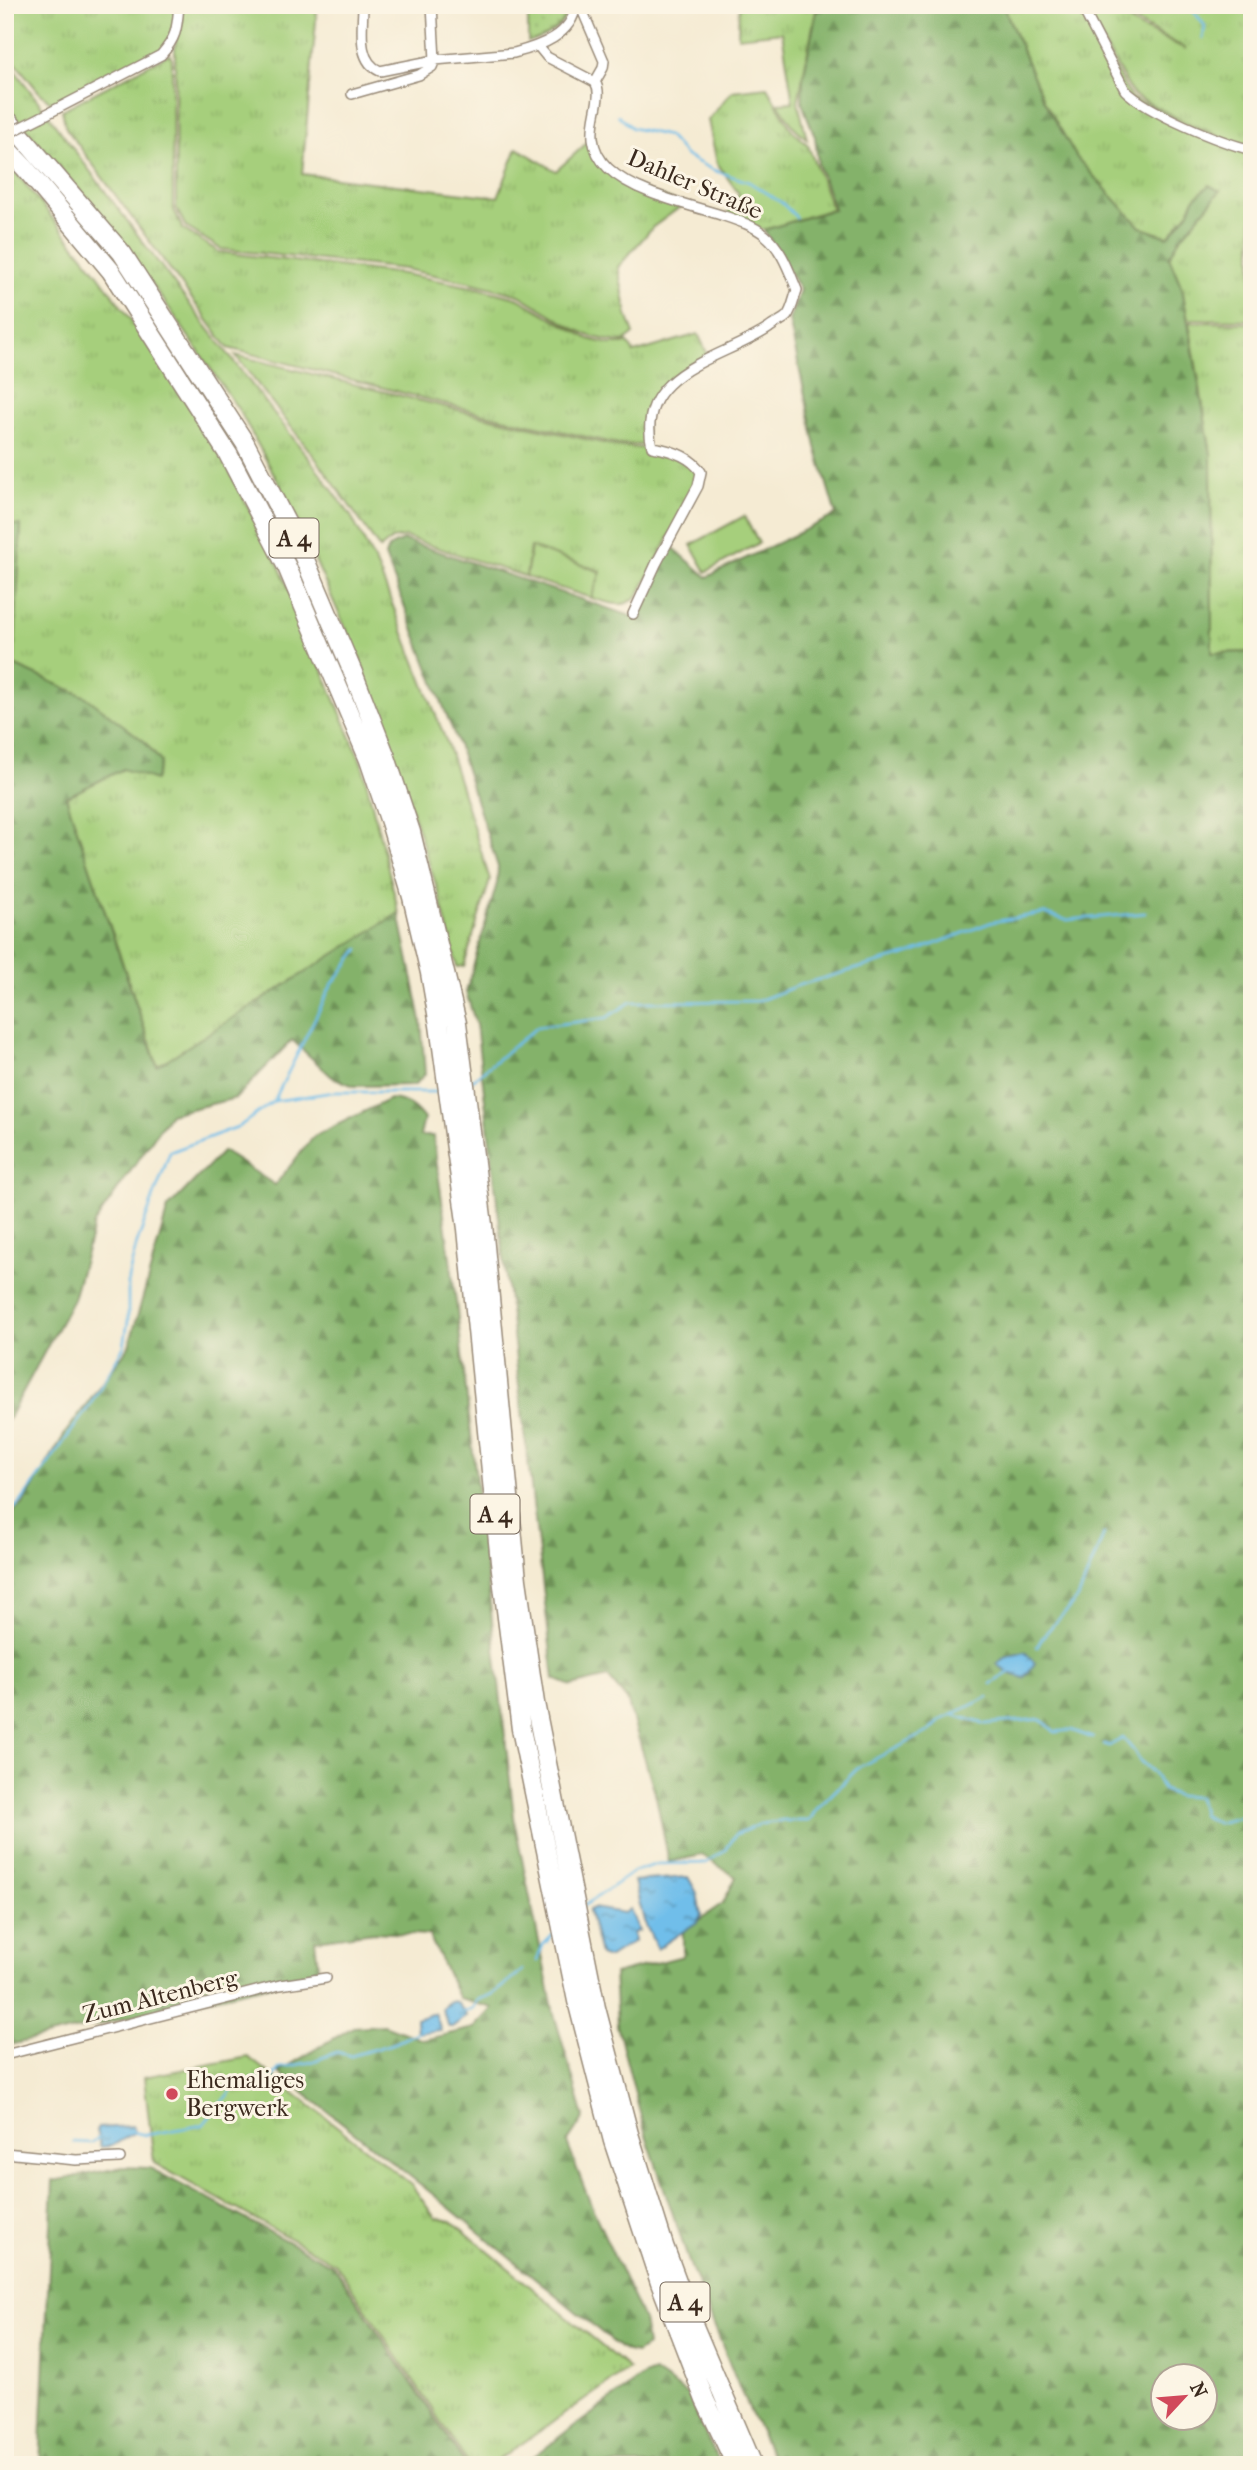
<svg xmlns="http://www.w3.org/2000/svg" width="1257" height="2470" viewBox="0 0 1257 2470" font-family="'IM FELL French Canon',serif">
<style>
.grass{fill:url(#grass-tufts);stroke:#707c4c;stroke-width:2}
.forest{fill:url(#forest-firs);stroke:#606e44;stroke-width:2;fill-rule:evenodd}
.park{fill:url(#park-dots);stroke:#707c4c;stroke-width:2}
.garden{fill:#a6cf7b;stroke:#707c4c;stroke-width:2}
.water{fill:url(#water-ripples);stroke:#567484;stroke-width:2}
.lines{fill:none;stroke-linecap:round;stroke-linejoin:round}
.stream{stroke:#70beea;stroke-width:2.5}
.minor-casing{stroke:#988a78;stroke-width:12}
.motorway-casing{stroke:#988a78;stroke-width:21}
.minor{stroke:#fff;stroke-width:9}
.motorway{stroke:#fff;stroke-width:18}
.minor-bridge-casing{stroke:#988a78;stroke-width:12;stroke-linecap:butt}
.minor-bridge{stroke:#fff;stroke-width:9}
.poi-dot{fill:#d1495b;stroke:#fcf5e5;stroke-width:2.5}
.labels{text-anchor:middle;stroke-width:6;stroke-linejoin:round;paint-order:stroke}
.shield{fill:#fcf5e5;stroke:#75675a;stroke-width:2}
.shield-label{font-size:23px;font-weight:bold;fill:#3b2a1e}
.street-label{font-size:24px;fill:#3b2a1e;stroke:#fcf5e5}
.poi-label{font-size:24px;fill:#3b2a1e;stroke:#fcf5e5;text-anchor:start}
</style>
<defs>
<pattern id="grass-tufts" width="24" height="20" patternUnits="userSpaceOnUse" patternTransform="scale(1.75)"><rect width="24" height="20" fill="#a6cf7b"/><path d="M3 7l-1-3M5 7V3M7 7l1-3M15 17l-1-3M17 17v-4M19 17l1-3" fill="none" stroke="#90b26a"/></pattern>
<pattern id="forest-firs" width="22" height="20" patternUnits="userSpaceOnUse" patternTransform="scale(1.75)"><rect width="22" height="20" fill="#84b26b"/><path d="M5 1l3.5 6h-7zM16 11l3.5 6h-7z" fill="#6d9157"/></pattern>
<pattern id="park-dots" width="8" height="8" patternUnits="userSpaceOnUse" patternTransform="scale(1.75)"><rect width="8" height="8" fill="#a6cf7b"/><path d="M2 2h.1M6 6h.1" fill="none" stroke="#90b26a" stroke-width="1.8" stroke-linecap="round"/></pattern>
<pattern id="water-ripples" width="26" height="14" patternUnits="userSpaceOnUse" patternTransform="scale(1.75)"><rect width="26" height="14" fill="#70beea"/><path d="M2 4q2-2 4 0t4 0M15 11q2-2 4 0t4 0" fill="none" stroke="#5d9bbd"/></pattern>
</defs>
<rect width="100%" height="100%" fill="#fcf5e5"/>
<filter id="ink" filterUnits="userSpaceOnUse"><feTurbulence type="fractalNoise" baseFrequency=".0143" numOctaves="2"/><feDisplacementMap in="SourceGraphic" scale="14" xChannelSelector="R" yChannelSelector="G"/><feConvolveMatrix kernelMatrix="1 2 1 2 8 2 1 2 1" color-interpolation-filters="sRGB"/></filter>
<filter id="wash" filterUnits="userSpaceOnUse"><feTurbulence type="fractalNoise" baseFrequency=".00686" numOctaves="4" result="noise"/><feDisplacementMap in="SourceGraphic" scale="28" xChannelSelector="R" yChannelSelector="G"/><feGaussianBlur stdDeviation="1.57" result="paint"/><feColorMatrix in="noise" values="0 0 0 0 0 0 0 0 0 0 0 0 0 0 0 0 0 1.4 0 .05"/><feComposite in="paint" operator="in"/></filter>
<g filter="url(#wash)">
<rect width="100%" height="100%" fill="#f5ebd3"/>
<!-- grass -->
<path class="grass" d="M5,5H178L175,31L160,53L54,105L39,92L5,50Z
M182,5H302L317,10L302,174L498,197L517,148L556,171L588,142C608,183 643,188 683,205L653,227L618,267L627,315L634,334L624,342L610,341L590,336L575,329L519,295L473,283L404,269L221,249L186,227L176,208L175,46Z
M739,5H817L798,102L807,139L793,126L778,103L793,102L782,32L738,37Z
M1003,5H1079L1131,98L1252,151V320L1188,319L1182,288L1169,257L1179,240L1220,191L1194,199L1188,213L1168,237L1140,227L1077,158L1042,97Z
M1082,5H1100L1145,30L1186,49L1106,5H1252V146L1235,143L1181,120L1133,95Z
M169,54L172,58L173,208L183,229L219,252L404,274L473,287L517,298L589,339L609,344H624L627,342L634,353L698,334L708,355C687,372 656,389 647,415C644,423 647,435 646,444L643,445L618,444L485,414L228,348L66,128L62,110Z
M5,57L187,301L318,470L351,516L378,568L447,743L490,880L464,966L457,967L439,894L391,747L360,660L286,496L240,412L167,305L92,204L5,106Z
M767,87L791,129L808,145L832,209L764,230L727,215L739,194L717,163L708,120L732,91Z
M5,159L98,274L163,364L222,457L280,568L362,764L399,913L158,1067L66,797L123,769L86,697L13,665L21,525H5Z
M1189,322L1252,323V652L1212,653L1211,454Z
M235,355L483,416L616,446L651,449L693,463L699,473L697,485L639,594C625,611 610,603 591,598L601,571L530,547L526,577L405,537L392,539L380,549L323,468Z
M248,2057L411,2184L435,2218L452,2221L629,2369L491,2465H469L336,2264L154,2163L144,2077Z"/>
<!-- forest -->
<path class="forest" d="M818,5H1003L1042,97L1077,158L1140,227L1168,237L1188,213L1194,199L1209,185L1220,191L1179,240L1169,257L1182,288L1211,454L1212,653L1252,652V2465H776L741,2392L689,2262L645,2132L617,2025L614,1974L683,1956V1931L723,1903L736,1877L702,1855L669,1862L656,1796L627,1700L608,1677L571,1686L554,1679L476,1025L466,992L497,883L498,867L456,739L385,556C387,546 395,543 404,540L634,617L669,544L707,577L836,515L816,447L789,320L800,290L764,230L834,209L818,164L815,137L802,103L803,78ZM1162,2376H1204V2418H1162Z
M5,525H21L14,665L86,697L144,741L161,762L155,780L123,769L66,797L157,1066L399,913L421,1020L425,1074L415,1085L354,1086L332,1077L292,1040L236,1098L170,1114L94,1224L73,1299L5,1425Z
M390,1099C406,1100 415,1107 424,1119L420,1136H433L456,1301L515,1825L554,2014L584,2117L567,2143L593,2210L643,2320L647,2346L636,2353L623,2350L430,2192L278,2072L353,2027L384,2025L423,2040L474,2028L493,2008L459,1999L429,1935L374,1932L315,1940L319,1974L5,2046V1520L23,1504L66,1432L129,1346L168,1208L223,1151L275,1185L314,1136Z
M123,2167L150,2168L334,2266L466,2465H40L53,2181Z
M654,2372L687,2394L720,2465H522L645,2375Z"/>
<!-- park -->
<path class="park" d="M528,5H559L567,15C560,29 543,38 528,42Z"/>
<!-- garden -->
<path class="garden" d="M744,516L759,543L706,572L691,545Z
M531,547L601,572L591,598L526,577Z"/>
<!-- water -->
<path class="water" d="M1025,1652L1035,1663L1024,1678L1008,1673L997,1664L1004,1658Z
M688,1877L697,1893L701,1915L697,1922L657,1949L644,1921L634,1881Z
M593,1908L624,1913L630,1909L639,1931L633,1933L634,1941L608,1958L600,1955L589,1911Z
M449,2001L456,2002L467,2016L452,2027H449L442,2009Z
M435,2013L441,2030L417,2033L416,2019Z
M133,2126L135,2132L112,2146L101,2147L96,2131L98,2128Z"/>
<g class="lines">
<!-- stream -->
<path class="stream" d="M1189,5L1205,26L1203,38
M618,115L632,128L668,136L686,156L713,170L749,182L782,203L796,217
M471,1081L537,1027L606,1018L631,1002L758,1001L799,985L909,954L992,922L1044,913L1066,920L1145,913
M274,1101L331,986L359,949
M5,1516L21,1502L90,1405L124,1346L128,1321V1278L137,1243L170,1152L240,1126L274,1101L334,1092H440
M1037,1647L1044,1635L1078,1598L1104,1534
M991,1684L1010,1672
M954,1715L985,1724L1041,1719L1055,1732L1071,1730L1093,1738
M1104,1744L1109,1746L1123,1738L1134,1751L1139,1760L1154,1773L1163,1790L1178,1796L1198,1797L1203,1816L1218,1823L1245,1816L1252,1821
M584,1906L633,1872L657,1864L706,1863L726,1850L736,1834L761,1824L784,1821H809L816,1810L859,1767L930,1731L941,1720L988,1697
M537,1961L543,1945L556,1932
M464,2012L473,2008L477,2000L493,1994L523,1970
M133,2132L146,2135L203,2125L235,2086L255,2079L268,2082L280,2068L311,2062L337,2052L351,2056L395,2043L420,2031
M73,2142L91,2143L99,2138"/>
</g>
</g>
<g filter="url(#ink)">
<g class="lines">
<defs>
<path id="minor" d="M363,5C363,27 356,61 380,71L435,60L514,53C541,46 572,35 576,5
M580,5L604,61L603,68L595,82
M1081,5L1125,90C1148,113 1219,142 1252,150
M538,46L547,57L595,82
M595,82C608,101 575,136 608,168C634,193 687,204 721,215C736,220 753,225 765,235C782,249 789,271 797,290C794,298 792,310 787,316C783,320 774,324 769,328C723,359 634,371 652,447C671,450 691,456 701,472L698,486L656,564L633,614
M352,94L419,75L432,67L435,60L432,5
M41,117L161,55C177,37 177,28 179,5
M5,2055L280,1985L326,1978
M5,2153L76,2160L120,2158"/>
<path id="motorway" d="M5,117L122,253L245,443L303,555L354,675L386,757L411,832L457,1023L483,1225L517,1580L535,1703L596,2008L629,2134L664,2246L693,2324L753,2465
M5,147L25,168L111,271L228,454L287,567L369,760L390,822L412,897L430,973L439,1025L467,1229L500,1562L521,1729L577,2001L613,2141L660,2283L705,2400L736,2465"/>
</defs>
<!-- minor casing -->
<use href="#minor" class="minor-casing"/>
<!-- motorway casing -->
<use href="#motorway" class="motorway-casing"/>
<!-- minor -->
<use href="#minor" class="minor"/>
<!-- motorway -->
<use href="#motorway" class="motorway"/>
<defs>
<path id="minor-bridge" d="M5,135L41,117"/>
</defs>
<!-- minor-bridge casing -->
<use href="#minor-bridge" class="minor-bridge-casing"/>
<!-- minor-bridge -->
<use href="#minor-bridge" class="minor-bridge"/>
</g>
</g>
<!-- markers -->
<circle class="poi-dot" cx="172" cy="2094" r="7"/>
<g class="labels">
<!-- shield labels -->
<g class="shield">
<rect x="269.5" y="518.5" width="49" height="39" rx="5"/>
<rect x="470.5" y="1494.5" width="49" height="39" rx="5"/>
<rect x="660.5" y="2282.5" width="49" height="39" rx="5"/>
</g>
<g class="shield-label">
<text x="294" y="546">A 4</text>
<text x="495" y="1522">A 4</text>
<text x="685" y="2310">A 4</text>
</g>
<!-- street labels -->
<g class="street-label">
<text transform="translate(695 184) rotate(23)" y="8">Dahler Straße</text>
<text transform="translate(160 1996) rotate(-14)" y="8">Zum Altenberg</text>
</g>
<!-- poi labels -->
<g class="poi-label">
<text x="186" y="2088">Ehemaliges<tspan x="186" dy="28">Bergwerk</tspan></text>
</g>
</g>
<!-- margin -->
<rect width="1257" height="2470" fill="none" stroke="#fcf5e5" stroke-width="28"/>
<!-- north arrow -->
<g transform="translate(1184 2397) rotate(64)"><circle r="33" fill="#fcf5e5" stroke="#afa495" stroke-width="2"/>
<path d="M0-5L12 26L0 18L-12 26Z" fill="#d1495b"/>
<text y="-10" font-size="19" font-weight="bold" text-anchor="middle" fill="#3b2a1e">N</text>
</g>
</svg>
